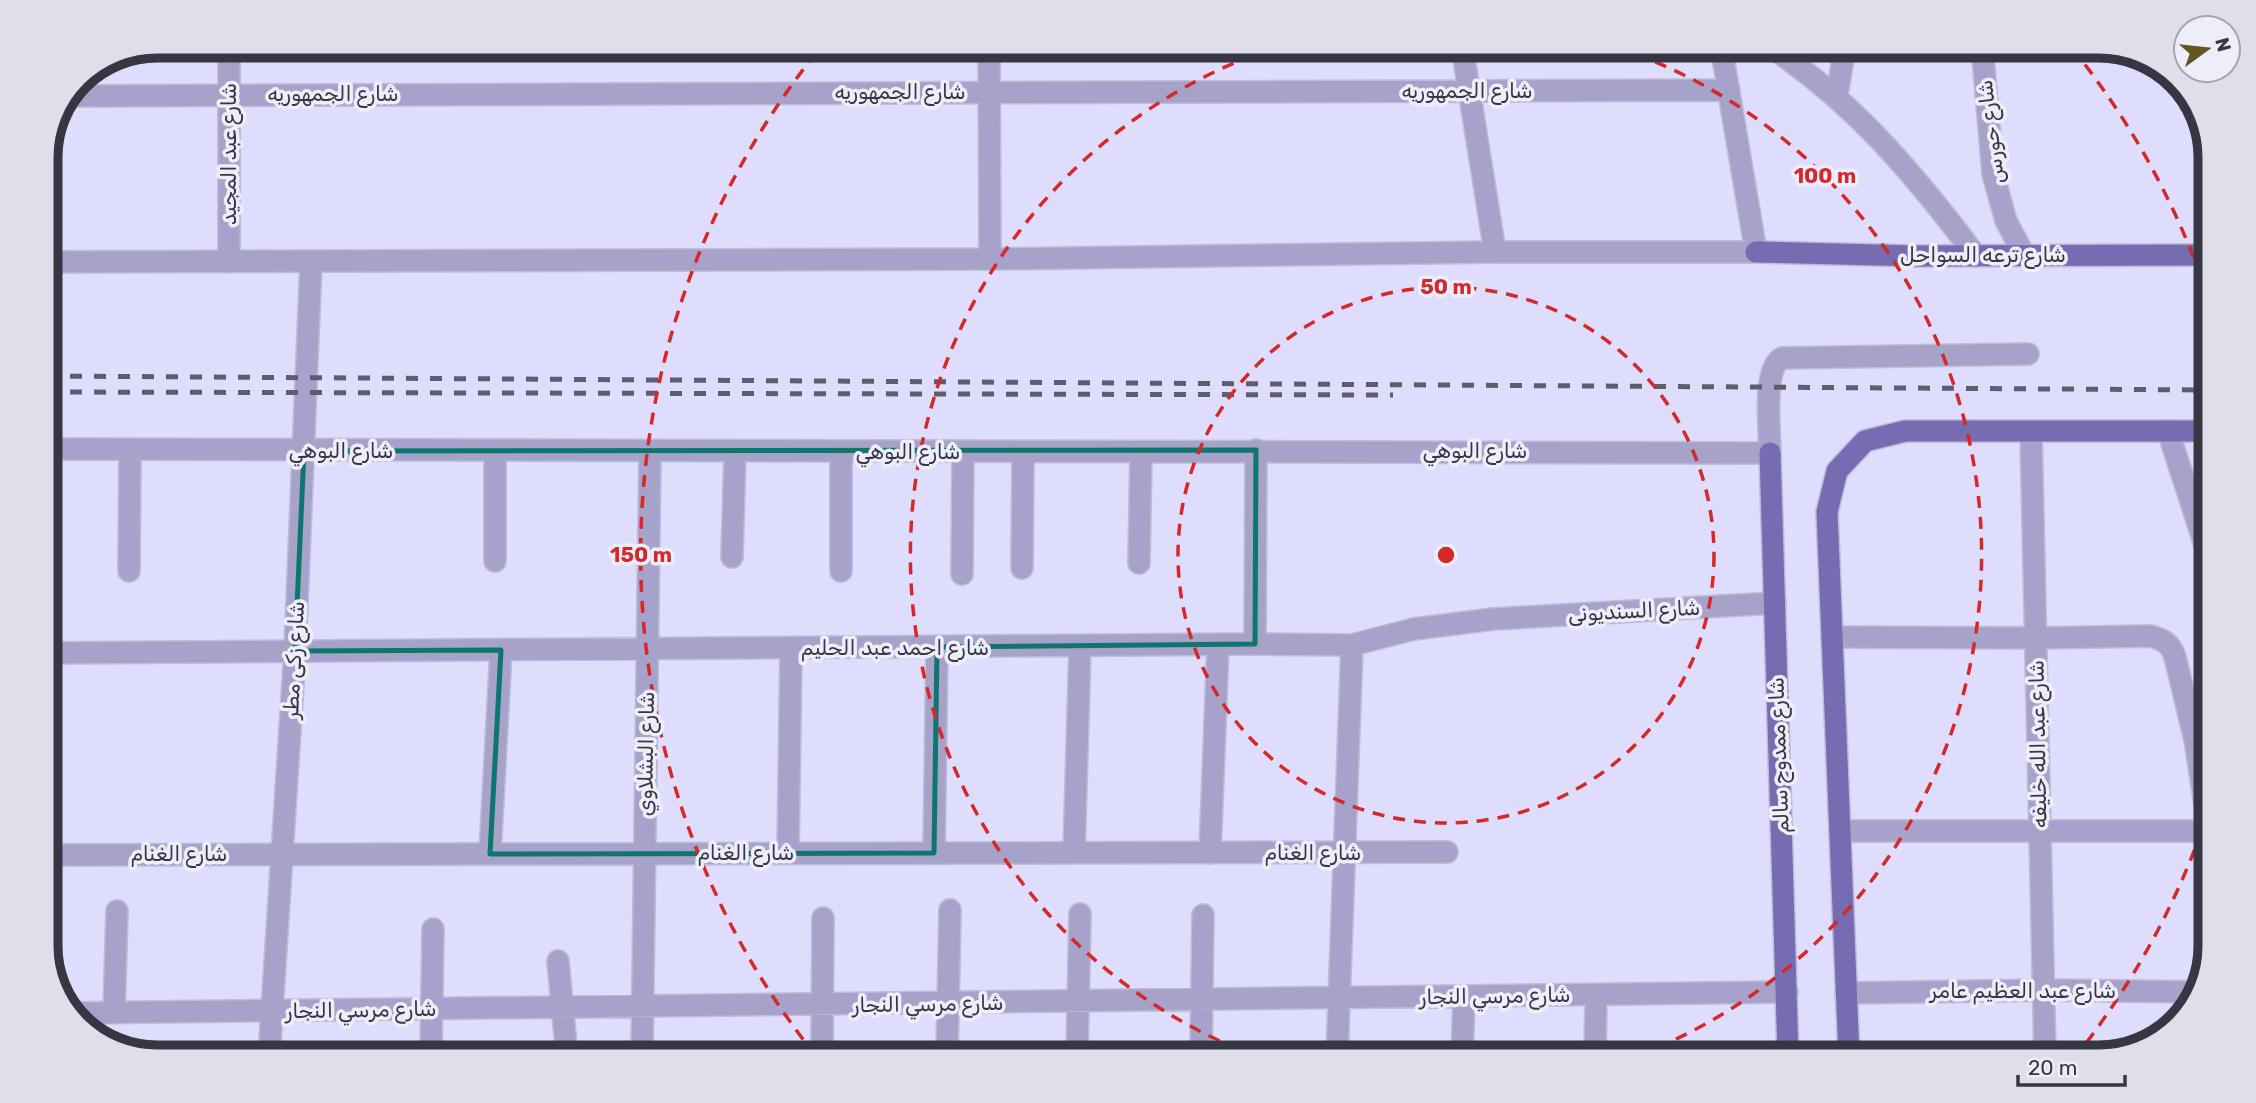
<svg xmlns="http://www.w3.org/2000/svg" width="2256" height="1103" viewBox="0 0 2256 1103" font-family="Rubik,'Noto Sans Arabic',sans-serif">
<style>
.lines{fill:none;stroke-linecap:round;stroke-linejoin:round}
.minor-casing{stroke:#bdbcd9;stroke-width:24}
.major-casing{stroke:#bdbcd9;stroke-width:24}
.minor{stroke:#a6a2c9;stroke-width:21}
.major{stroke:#756cb1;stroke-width:21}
.rail{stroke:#5e5d6e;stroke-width:5;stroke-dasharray:12 12;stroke-linecap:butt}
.marked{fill:none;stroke:#0f766e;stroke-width:5;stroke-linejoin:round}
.ring{fill:none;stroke:#d62828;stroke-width:3.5;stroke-dasharray:12 9}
.labels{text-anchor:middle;stroke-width:7;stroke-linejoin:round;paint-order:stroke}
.street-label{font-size:21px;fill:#373643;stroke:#eeedfa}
.rim{fill:none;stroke:#373643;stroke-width:9}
.centre{fill:#d62828;stroke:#eeedfa;stroke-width:3.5}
.ring-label{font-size:21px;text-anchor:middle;font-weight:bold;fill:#d62828;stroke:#eeedfa;stroke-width:7;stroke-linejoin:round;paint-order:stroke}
</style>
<rect width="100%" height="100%" fill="#dfddfe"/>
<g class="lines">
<defs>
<path id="minor" d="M989,46L990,259
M1462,46L1495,252
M1769,46C1854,102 1915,175 1976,256
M1982,46L1993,174L2006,221L2024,255
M1835,95L1838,89L1845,46
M70,96L1729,90
M2208,143L2210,169
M46,262L990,259L1495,252H1756L1721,46
M229,262V46
M2168,431L2210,561
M2031,432L2045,1057
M46,449L1770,453C1770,431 1762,369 1782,358L2028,354
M495,451V561
M841,452V571
M732,557L735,452
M1139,563L1141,452
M1022,568L1023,452
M129,571L130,450
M962,574L963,452
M1832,637L2036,638L2150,636C2163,639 2171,644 2175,657L2195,740L2209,831L2210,948
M1255,644L1256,450
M46,653L1255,644L1352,645L1414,629L1493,619L1775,603
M1840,831H2209
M788,853L791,648
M934,853L937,647
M1074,853L1080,647
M1210,853L1218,645
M490,854L501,650
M46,855L1447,852
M558,961L567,1057
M1846,993L2044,990L2200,992
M69,1013L1787,992
M114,1013L117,911
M269,1057L295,651L311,262
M431,1057L433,929
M642,1057L650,451
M822,1057L823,918
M947,1057L950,910
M1077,1057L1080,914
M1201,1057L1203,915
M1337,1057L1352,645
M1462,1057L1464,996
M1595,1057L1596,995"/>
<path id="major" d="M1756,252L1917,256L2210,255
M1770,453L1788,1057
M1849,1057L1827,512L1837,471L1865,441L1905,431H2210"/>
</defs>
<!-- minor casing -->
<use href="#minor" class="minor-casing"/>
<!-- major casing -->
<use href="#major" class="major-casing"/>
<!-- minor -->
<use href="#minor" class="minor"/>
<!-- major -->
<use href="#major" class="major"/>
<!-- rail -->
<path class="rail" d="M46,376L2210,390
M46,392L1393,395"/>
</g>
<!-- marked area -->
<path class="marked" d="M1256,450L1255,644L937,647L934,853L490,854L501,650L295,651L304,451Z"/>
<!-- distance rings -->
<g class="ring">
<circle cx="1446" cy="555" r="268"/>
<path d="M1258 1057A536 536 0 0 1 1276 47M1616 47A536 536 0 0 1 1634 1057"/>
<path d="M2209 810A805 805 0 0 1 2076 1056M816 1056A805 805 0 0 1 820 48M2072 48A805 805 0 0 1 2209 300"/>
</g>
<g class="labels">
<!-- street labels -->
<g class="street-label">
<text x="1467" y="98">شارع الجمهوريه</text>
<text x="900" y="99">شارع الجمهوريه</text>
<text x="333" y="101">شارع الجمهوريه</text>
<text transform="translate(1991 132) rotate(-97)" y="7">شارع حورس</text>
<text transform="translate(229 154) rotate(-90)" y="7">شارع عبد المجيد</text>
<text x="1983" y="262">شارع ترعه السواحل</text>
<text x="341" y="458">شارع البوهي</text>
<text x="1475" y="458">شارع البوهي</text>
<text x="908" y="459">شارع البوهي</text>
<text transform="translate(1634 611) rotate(-3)" y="7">شارع السنديونى</text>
<text x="895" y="655">شارع احمد عبد الحليم</text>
<text transform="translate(294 660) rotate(-87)" y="7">شارع زكى مطر</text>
<text transform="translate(2038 744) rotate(-91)" y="7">شارع عبد الله خليفه</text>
<text transform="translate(646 754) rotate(-89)" y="7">شارع البشلاوي</text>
<text transform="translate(1779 755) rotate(-92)" y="7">شارع ممدوح سالم</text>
<text x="746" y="860">شارع الغنام</text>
<text x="1313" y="860">شارع الغنام</text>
<text x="179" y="861">شارع الغنام</text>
<text x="2023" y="998">شارع عبد العظيم عامر</text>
<text transform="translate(1495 996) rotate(-1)" y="7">شارع مرسي النجار</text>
<text transform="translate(928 1004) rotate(-1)" y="7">شارع مرسي النجار</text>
<text transform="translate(361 1010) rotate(-1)" y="7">شارع مرسي النجار</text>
</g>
</g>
<!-- crop -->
<path d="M0 0H2256V1103H0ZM157 58H2099A99 99 0 0 1 2198 157V946A99 99 0 0 1 2099 1045H157A99 99 0 0 1 58 946V157A99 99 0 0 1 157 58Z" fill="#dfdeeb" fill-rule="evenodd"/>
<path class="rim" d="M157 58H2099A99 99 0 0 1 2198 157V946A99 99 0 0 1 2099 1045H157A99 99 0 0 1 58 946V157A99 99 0 0 1 157 58Z"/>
<circle cx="1446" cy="555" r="10" class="centre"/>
<g class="ring-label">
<text x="1825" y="183">100 m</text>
<text x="1446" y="294">50 m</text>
<text x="641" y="562">150 m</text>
</g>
<!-- north arrow -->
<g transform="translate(2207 49) rotate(75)"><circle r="33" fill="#eeedfa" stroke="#a5a4b1" stroke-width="2"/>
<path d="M0-5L12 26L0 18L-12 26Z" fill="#655522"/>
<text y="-10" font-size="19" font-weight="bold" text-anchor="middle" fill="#373643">N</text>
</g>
<!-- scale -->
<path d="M2018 1075v10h107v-10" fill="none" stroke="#373643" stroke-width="3.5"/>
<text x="2028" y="1075" font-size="21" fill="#373643" stroke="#eeedfa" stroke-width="5" paint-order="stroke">20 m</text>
</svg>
